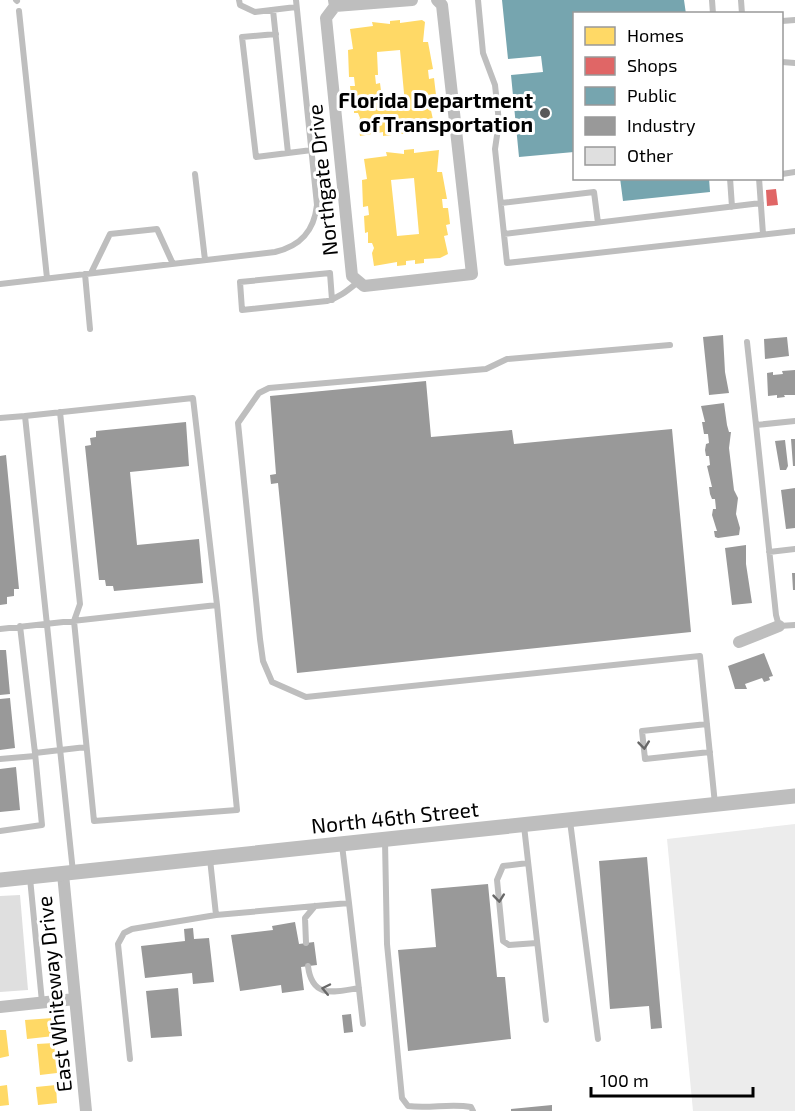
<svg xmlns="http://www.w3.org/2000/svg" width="795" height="1111" viewBox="0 0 795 1111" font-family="'Exo 2',sans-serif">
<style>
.green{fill:#ececec}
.homes{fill:#ffd966;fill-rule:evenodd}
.shops{fill:#e06666}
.public{fill:#76a5af}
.industry{fill:#999}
.building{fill:#dfdfdf}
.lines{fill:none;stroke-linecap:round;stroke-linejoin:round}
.service{stroke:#bebebe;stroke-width:6}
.minor{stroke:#bebebe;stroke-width:12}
.tertiary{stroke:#bebebe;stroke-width:15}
.oneway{stroke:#686868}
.poi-dot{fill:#595959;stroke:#fff;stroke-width:2}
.labels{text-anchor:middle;stroke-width:6;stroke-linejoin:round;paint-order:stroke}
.poi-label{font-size:21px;font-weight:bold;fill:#000;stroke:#fff;text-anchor:end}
.street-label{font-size:21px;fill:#000;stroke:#fff}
</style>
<rect width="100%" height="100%" fill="#fff"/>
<!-- green -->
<path class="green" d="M795,824V1111H693L667,839Z"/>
<!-- homes -->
<path class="homes" d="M400,20V23L422,20L425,22L423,42H428L433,69L428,70L429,79L434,78L436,95H432L434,106H430L434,124L426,129L410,130V133L401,134V130L392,131V135L383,136V132L360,136L358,123L360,118L358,113H354V103H352L350,86H355L354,77H349L348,50L353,49L350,29L373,26L372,22L390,24V21ZM400,50L405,104L383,106L380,83L376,84L375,75H378L377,52Z
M414,149V153L439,150L437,172H442L447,199H442L443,208H448L450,224L446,225L448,235L444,236L448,254L440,258L424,259V263L415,264V260L406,261V265L397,266V262L374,266L372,253L374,248L372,243H368V232L365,233L364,216L369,215L368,206L363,207L362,180L367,179L364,159L387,156L386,152L404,154V150ZM414,178L419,234L397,236L391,180Z
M53,1018L54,1036L27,1039L25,1020Z
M0,1030H6L9,1056L0,1058Z
M54,1043L57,1073L40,1075L37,1044Z
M7,1085L9,1105L0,1106V1086Z
M56,1085L57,1103L38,1105L36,1087Z"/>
<!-- shops -->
<path class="shops" d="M776,189L778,205L767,206L766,190Z"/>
<!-- public -->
<path class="public" d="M502,0H684L686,14H574V152L519,157L511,75L543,72L541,56L508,59Z
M620,178H709L710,192L623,201Z"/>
<!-- industry -->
<path class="industry" d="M723,335L725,372L729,393L709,395L703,337Z
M787,337L789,356L765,359L764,339Z
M795,370V395H784L785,397L777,398V395L768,396L767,373L773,372V375L783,374L782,371Z
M426,381L431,437L512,430L514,444L672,429L691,632L297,673L278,483L271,484L270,475L276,474L270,396Z
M724,403L727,425L729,432H731L729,448L734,490L738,498L736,514L740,528L739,535L718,538L715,537L714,531H717L712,515L713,509H716L715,499H712L710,494L709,487H712L707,466L710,465L709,456H706L705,450L706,444L709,443L708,434H704L702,422H705L701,406Z
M186,422L189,466L130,472L137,545L199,539L203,583L114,591L113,586H106L105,580H99L85,446L91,445L90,438L96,437V431Z
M791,439H795V466H793Z
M785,440L788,466L786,470H780L775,441Z
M6,455L19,589H14V596L7,597V604L0,605V456Z
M795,488V528L786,529L781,490Z
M746,545V564L752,603L732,605L725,548Z
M792,573H795V590H793Z
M0,650H6L10,694L0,695Z
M764,653L773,676L769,677L770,680L764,682L762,678L745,684L747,689H735L728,666Z
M10,698L15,748L0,750V699Z
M16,767L20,810L0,812V769Z
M647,857L662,1028L651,1029L649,1006L610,1009L599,861Z
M488,884L497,977H505L511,1039L408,1051L398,950L436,947L431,889Z
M295,922L299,944L314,942L317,965L301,967L304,990L282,993L281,985L240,991L231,935L273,930L272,926Z
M193,928L194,939L209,938L214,982L193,984L192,973L145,978L141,946L185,941L184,929Z
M178,988L182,1036L151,1038L146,991Z
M351,1014L353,1032L344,1033L342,1015Z
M552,1105V1111H511V1109Z"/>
<!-- building -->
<path class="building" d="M20,895L28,990L0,992V896Z"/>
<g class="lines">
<!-- service -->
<path class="service" d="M16,0L17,1
M239,0L240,5L255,12L296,7
M478,0L483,53L495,85L499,122L495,149L507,263L795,231
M712,0L713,14
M741,0L742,14
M273,10L288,153L312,150
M19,11L47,278
M782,21L795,20
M276,34L242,37L256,157L288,153
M782,62L795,63
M195,174L205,260
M782,174L795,172
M730,178L732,207
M759,178L763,234
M501,203L594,192L598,223
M504,234L761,203
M91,273L110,234L157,229L173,264
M85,274L90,329
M0,284L275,252C301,246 314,231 317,205L296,0
M332,300L330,273L240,282L242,310L327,301C339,298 348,290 358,282
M747,342L756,425L795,421
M670,345L507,359L486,369L269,388L259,393L238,423L260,639L263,661L272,682L306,697L700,656L715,804
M25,416L193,398L217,605
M0,418L25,416L73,872
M756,425L776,615L779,626L795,625
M769,552L795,549
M20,626L35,753
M0,629C72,621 145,613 217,605L237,810L94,821L74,621L80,604L60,412
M707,724L642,731L645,759L710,752
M0,759L35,756
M570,821L598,1039
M524,826L546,1020
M0,831L42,825L35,753L86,747
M385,841L387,944L402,1098L408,1106C430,1109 450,1103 471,1107L473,1111
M210,859L216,915L349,903L342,845
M528,863L503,866L497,880L503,941L509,945L537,943
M30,878L42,1002
M349,903L363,1024
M306,943L305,918L315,906
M308,966C312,999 334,992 359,988
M130,1059L118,944L124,933L132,929L216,915"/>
<!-- minor -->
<path class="minor" d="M334,0L335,6L326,18L352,276L364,286L472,274L442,5L437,0
M335,6L412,0
M739,642L779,626
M63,874L86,1111
M0,1007L75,999"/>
<!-- tertiary -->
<path class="tertiary" d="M0,880L795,796"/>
</g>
<!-- one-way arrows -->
<defs><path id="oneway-chevron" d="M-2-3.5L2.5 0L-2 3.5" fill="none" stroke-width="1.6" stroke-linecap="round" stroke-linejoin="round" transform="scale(1.5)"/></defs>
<g class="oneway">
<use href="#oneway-chevron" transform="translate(644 745) rotate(84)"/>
<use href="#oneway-chevron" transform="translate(499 898) rotate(84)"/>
<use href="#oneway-chevron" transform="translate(326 989) rotate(-168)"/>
</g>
<!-- markers -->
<circle class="poi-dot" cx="545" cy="113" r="6"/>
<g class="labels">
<!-- poi labels -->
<g class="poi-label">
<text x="533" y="108">Florida Department<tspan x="533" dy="24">of Transportation</tspan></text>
</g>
<!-- street labels -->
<g class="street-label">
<text transform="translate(323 180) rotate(-96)" y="7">Northgate Drive</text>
<text transform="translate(395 818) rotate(-6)" y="7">North 46th Street</text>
<text transform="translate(55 994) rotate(-96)" y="7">East Whiteway Drive</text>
</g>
</g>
<!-- legend -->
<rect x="573" y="12" width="210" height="168" fill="#ffffff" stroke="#999999" stroke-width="1.5"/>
<rect x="585" y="27" width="30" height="18" fill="#ffd966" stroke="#999999" stroke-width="1.5"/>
<text x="627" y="42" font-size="18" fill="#000000">Homes</text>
<rect x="585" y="57" width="30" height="18" fill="#e06666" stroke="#999999" stroke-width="1.5"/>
<text x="627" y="72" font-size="18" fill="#000000">Shops</text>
<rect x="585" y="87" width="30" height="18" fill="#76a5af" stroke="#999999" stroke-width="1.5"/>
<text x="627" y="102" font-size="18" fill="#000000">Public</text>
<rect x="585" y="117" width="30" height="18" fill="#999999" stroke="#999999" stroke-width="1.5"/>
<text x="627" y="132" font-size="18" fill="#000000">Industry</text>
<rect x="585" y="147" width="30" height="18" fill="#dfdfdf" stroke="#999999" stroke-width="1.5"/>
<text x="627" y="162" font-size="18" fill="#000000">Other</text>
<!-- scale -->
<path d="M591 1087v9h162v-9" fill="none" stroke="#000000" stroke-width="3"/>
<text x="600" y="1087" font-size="18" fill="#000000" stroke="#ffffff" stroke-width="4.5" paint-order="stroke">100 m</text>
</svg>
